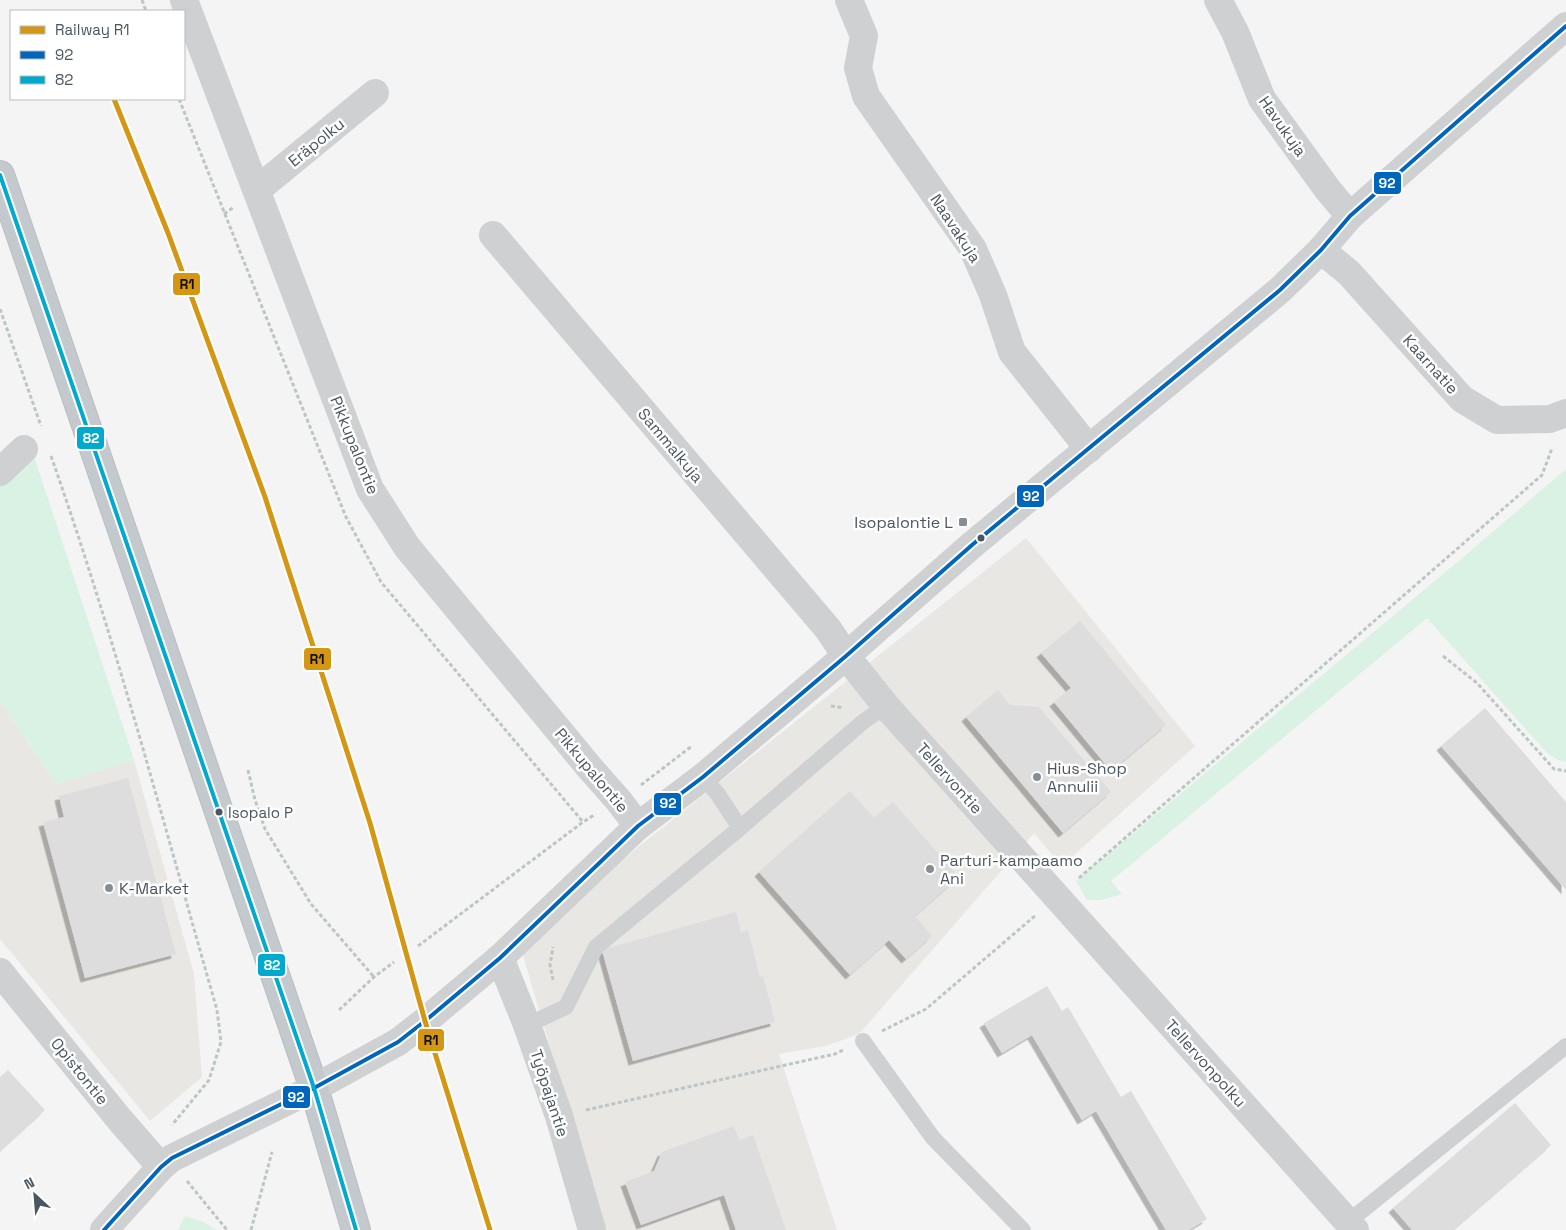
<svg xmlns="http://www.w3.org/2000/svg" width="1566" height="1230" viewBox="0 0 1566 1230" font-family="'Space Grotesk',sans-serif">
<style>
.commercial{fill:#e8e7e3}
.green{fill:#d9f2e3}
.building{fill:#ddddde;filter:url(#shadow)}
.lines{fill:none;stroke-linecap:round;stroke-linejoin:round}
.trunk-casing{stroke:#b9bec3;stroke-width:30}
.path{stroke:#bcc7c4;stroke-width:3;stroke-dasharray:4 2.5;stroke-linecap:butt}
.service{stroke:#ced0d2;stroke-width:16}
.minor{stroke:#ced0d2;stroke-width:28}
.tertiary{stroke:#ced0d2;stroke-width:28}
.trunk{stroke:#c4c9cd;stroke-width:28}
.bus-1-casing{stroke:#fff;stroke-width:8}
.bus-2-casing{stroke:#fff;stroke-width:8}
.bus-1{stroke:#0065bd;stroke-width:4}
.bus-2{stroke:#00a9ce;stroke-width:4}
.rail-1-casing{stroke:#fff;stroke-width:9}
.rail-1{stroke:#d49613;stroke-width:5}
.poi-dot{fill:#868d94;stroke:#fff;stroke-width:2}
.bus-dot{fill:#4a5661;stroke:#fff;stroke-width:2}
.labels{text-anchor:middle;stroke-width:5;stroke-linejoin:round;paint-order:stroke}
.bus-label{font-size:15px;fill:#4a5661;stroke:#fff;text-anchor:start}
.street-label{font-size:16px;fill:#4a5661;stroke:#fff}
.poi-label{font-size:16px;fill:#4a5661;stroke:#fff;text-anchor:start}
.line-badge{stroke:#fff;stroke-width:2}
.badge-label{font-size:14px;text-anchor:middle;font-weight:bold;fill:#fff}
.pale-badge-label{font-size:14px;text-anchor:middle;font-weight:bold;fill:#111}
</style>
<defs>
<filter id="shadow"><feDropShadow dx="-4.5" dy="4.5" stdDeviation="0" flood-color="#0004"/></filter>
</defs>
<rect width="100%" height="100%" fill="#f4f4f4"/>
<!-- commercial -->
<path class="commercial" d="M1026,538L1195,746L1062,866L1034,833L859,1034L826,1046L779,1054L837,1230H604L519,942Z
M0,702L56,784L134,760L194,974L202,1077L150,1121L0,939Z"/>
<!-- green -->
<path class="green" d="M34,456L134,760L56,784L0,702V486Z
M1566,469V762L1558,760L1547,753L1427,618L1111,881L1122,894L1102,900H1087L1076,881L1461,559Z
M185,1216L204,1222L216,1230H178Z"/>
<!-- building -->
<path class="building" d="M1080,621L1166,725L1111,771L1054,702L1071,688L1041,653Z
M998,690L1010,705L1039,707L1111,792L1063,833L966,717Z
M1485,708L1566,802V890L1441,746Z
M128,778L176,954L85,978L43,822L64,817L59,796Z
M850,791L874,818L893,802L959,877L915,916L932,936L906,959L889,940L850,975L759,872Z
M736,912L741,932L748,930L760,977L763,976L775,1022L633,1061L602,950Z
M1047,986L1062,1011L1068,1007L1121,1097L1131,1091L1207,1219L1189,1230H1166L1096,1111L1082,1120L1032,1035L1002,1053L984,1023Z
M8,1070L45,1110L0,1151V1077Z
M1515,1103L1551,1145L1453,1230H1412L1393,1208Z
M734,1126L739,1140L753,1135L786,1230H736L724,1195L641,1225L625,1182L654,1171L662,1152Z"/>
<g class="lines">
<defs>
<path id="trunk" d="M0,175L314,1088L356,1230"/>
</defs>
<!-- trunk casing -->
<use href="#trunk" class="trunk-casing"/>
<!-- path -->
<path class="path" d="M142,0L146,11
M179,99L346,517L381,582L583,822
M224,214L234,207
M0,309L41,426
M51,456C115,638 164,825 217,1010L221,1042L209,1080L172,1125
M1443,656L1477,683L1554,769L1566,771
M831,706L844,708
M248,770L255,800L265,829L311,904L374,977
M641,785L692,746
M1079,878L1542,475L1551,451V447
M418,946L583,822L594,815
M553,980L550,965L553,947
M339,1010L374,977L394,962
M882,1031L926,1009L1036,915
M586,1110L799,1062L835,1054L843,1050
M187,1181L227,1230
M251,1230L272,1152"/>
<!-- service -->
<path class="service" d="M703,777L717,793L740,828
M527,1025L566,1007L596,947L740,828L864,721L886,706
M863,1041L933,1138L1023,1230
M1348,1222L1566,1046"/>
<!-- minor -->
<path class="minor" d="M184,0L370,489L407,547L589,767L619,801L638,826
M849,0L864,36L858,68L866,96L973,249L993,295L1012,352L1089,449
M1218,0L1235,32L1262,99L1328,190L1350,216
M257,190L375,93
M493,235L828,629L846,656L886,706L1355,1230
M1321,250L1349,273L1462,399L1497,420L1550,419L1566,413
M0,472L24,449
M500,958L527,1025L559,1116L592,1230
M0,972L120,1120L161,1167"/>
<!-- tertiary -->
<path class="tertiary" d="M104,1230L161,1167L172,1158L314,1088L398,1042L425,1021L500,958L638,826L703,777L846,656L972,545L1280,290L1321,250L1350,216L1566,26"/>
<!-- trunk -->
<use href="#trunk" class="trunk"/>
<defs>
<path id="bus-1" d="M104,1230L161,1167L172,1158L314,1088L398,1042L425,1021L500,958L638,826L703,777L846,656L972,545L1280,290L1321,250L1350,216L1566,26"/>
<path id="bus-2" d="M0,175L314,1088L356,1230"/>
</defs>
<!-- bus-1 casing -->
<use href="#bus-1" class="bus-1-casing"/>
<!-- bus-2 casing -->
<use href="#bus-2" class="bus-2-casing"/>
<!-- bus-1 -->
<use href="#bus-1" class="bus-1"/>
<!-- bus-2 -->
<use href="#bus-2" class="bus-2"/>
<defs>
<path id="rail-1" d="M114,99L168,233L265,497L370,823L425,1021L490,1230"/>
</defs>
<!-- rail-1 casing -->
<use href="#rail-1" class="rail-1-casing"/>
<!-- rail-1 -->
<use href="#rail-1" class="rail-1"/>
</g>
<!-- markers -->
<g class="poi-dot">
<rect x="958" y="517" width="10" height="10" rx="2.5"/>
<circle cx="1037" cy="777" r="5"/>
<circle cx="930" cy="869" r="5"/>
<circle cx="109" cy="888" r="5"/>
</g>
<g class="bus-dot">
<circle cx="981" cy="538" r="4.5"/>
<circle cx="219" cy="812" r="4.5"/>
</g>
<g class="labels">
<!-- bus labels -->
<g class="bus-label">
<text x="228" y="818">Isopalo P</text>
</g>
<!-- street labels -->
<g class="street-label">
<text transform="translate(1283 126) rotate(55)" y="6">Havukuja</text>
<text transform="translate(316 142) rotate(-39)" y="6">Eräpolku</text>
<text transform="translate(956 228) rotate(57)" y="6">Naavakuja</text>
<text transform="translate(1431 364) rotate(48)" y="6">Kaarnatie</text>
<text transform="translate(355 445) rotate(68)" y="6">Pikkupalontie</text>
<text transform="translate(671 445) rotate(50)" y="6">Sammalkuja</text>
<text transform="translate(592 770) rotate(50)" y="6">Pikkupalontie</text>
<text transform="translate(950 778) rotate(48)" y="6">Tellervontie</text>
<text transform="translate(1206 1063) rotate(48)" y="6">Tellervonpolku</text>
<text transform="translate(80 1071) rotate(51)" y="6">Opistontie</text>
<text transform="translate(550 1093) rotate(72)" y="6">Työpajantie</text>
</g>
<!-- poi labels -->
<g class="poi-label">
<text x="953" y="528" text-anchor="end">Isopalontie L</text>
<text x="1047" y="774">Hius-Shop<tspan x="1047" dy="18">Annulii</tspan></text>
<text x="940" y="866">Parturi-kampaamo<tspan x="940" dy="18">Ani</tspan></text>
<text x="119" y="894">K-Market</text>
</g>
</g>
<g class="line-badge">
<rect x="1373" y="171" width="29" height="24" rx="5" fill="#0065bd"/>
<rect x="172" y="272" width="29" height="24" rx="5" fill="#d49613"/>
<rect x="76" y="426" width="29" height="24" rx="5" fill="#00a9ce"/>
<rect x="1016" y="484" width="29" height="24" rx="5" fill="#0065bd"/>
<rect x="303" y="647" width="29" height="24" rx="5" fill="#d49613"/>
<rect x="653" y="792" width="29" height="24" rx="5" fill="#0065bd"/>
<rect x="257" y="953" width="29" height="24" rx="5" fill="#00a9ce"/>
<rect x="417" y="1028" width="28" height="24" rx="5" fill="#d49613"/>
<rect x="282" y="1085" width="29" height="24" rx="5" fill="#0065bd"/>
</g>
<g class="badge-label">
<text x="1387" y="188">92</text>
<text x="91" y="443">82</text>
<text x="1031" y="501">92</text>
<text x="668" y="808">92</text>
<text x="272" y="970">82</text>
<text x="296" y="1102">92</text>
</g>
<g class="pale-badge-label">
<text x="187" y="289">R1</text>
<text x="317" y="664">R1</text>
<text x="431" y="1045">R1</text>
</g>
<!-- legend -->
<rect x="10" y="10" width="175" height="90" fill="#ffffff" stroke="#b7bbc0"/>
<rect x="20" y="26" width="25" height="8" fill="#d49613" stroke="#b7bbc0"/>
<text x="55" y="35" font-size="15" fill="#4a5661">Railway R1</text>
<rect x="20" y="51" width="25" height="8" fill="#0065bd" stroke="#b7bbc0"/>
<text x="55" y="60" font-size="15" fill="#4a5661">92</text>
<rect x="20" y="76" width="25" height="8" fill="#00a9ce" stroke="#b7bbc0"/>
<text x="55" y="85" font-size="15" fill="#4a5661">82</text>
<!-- north arrow -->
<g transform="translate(35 1195) rotate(334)" stroke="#ffffff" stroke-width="4" paint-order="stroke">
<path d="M0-4L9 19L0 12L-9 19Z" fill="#4a5661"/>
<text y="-8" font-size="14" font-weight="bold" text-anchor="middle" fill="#4a5661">N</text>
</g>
</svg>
